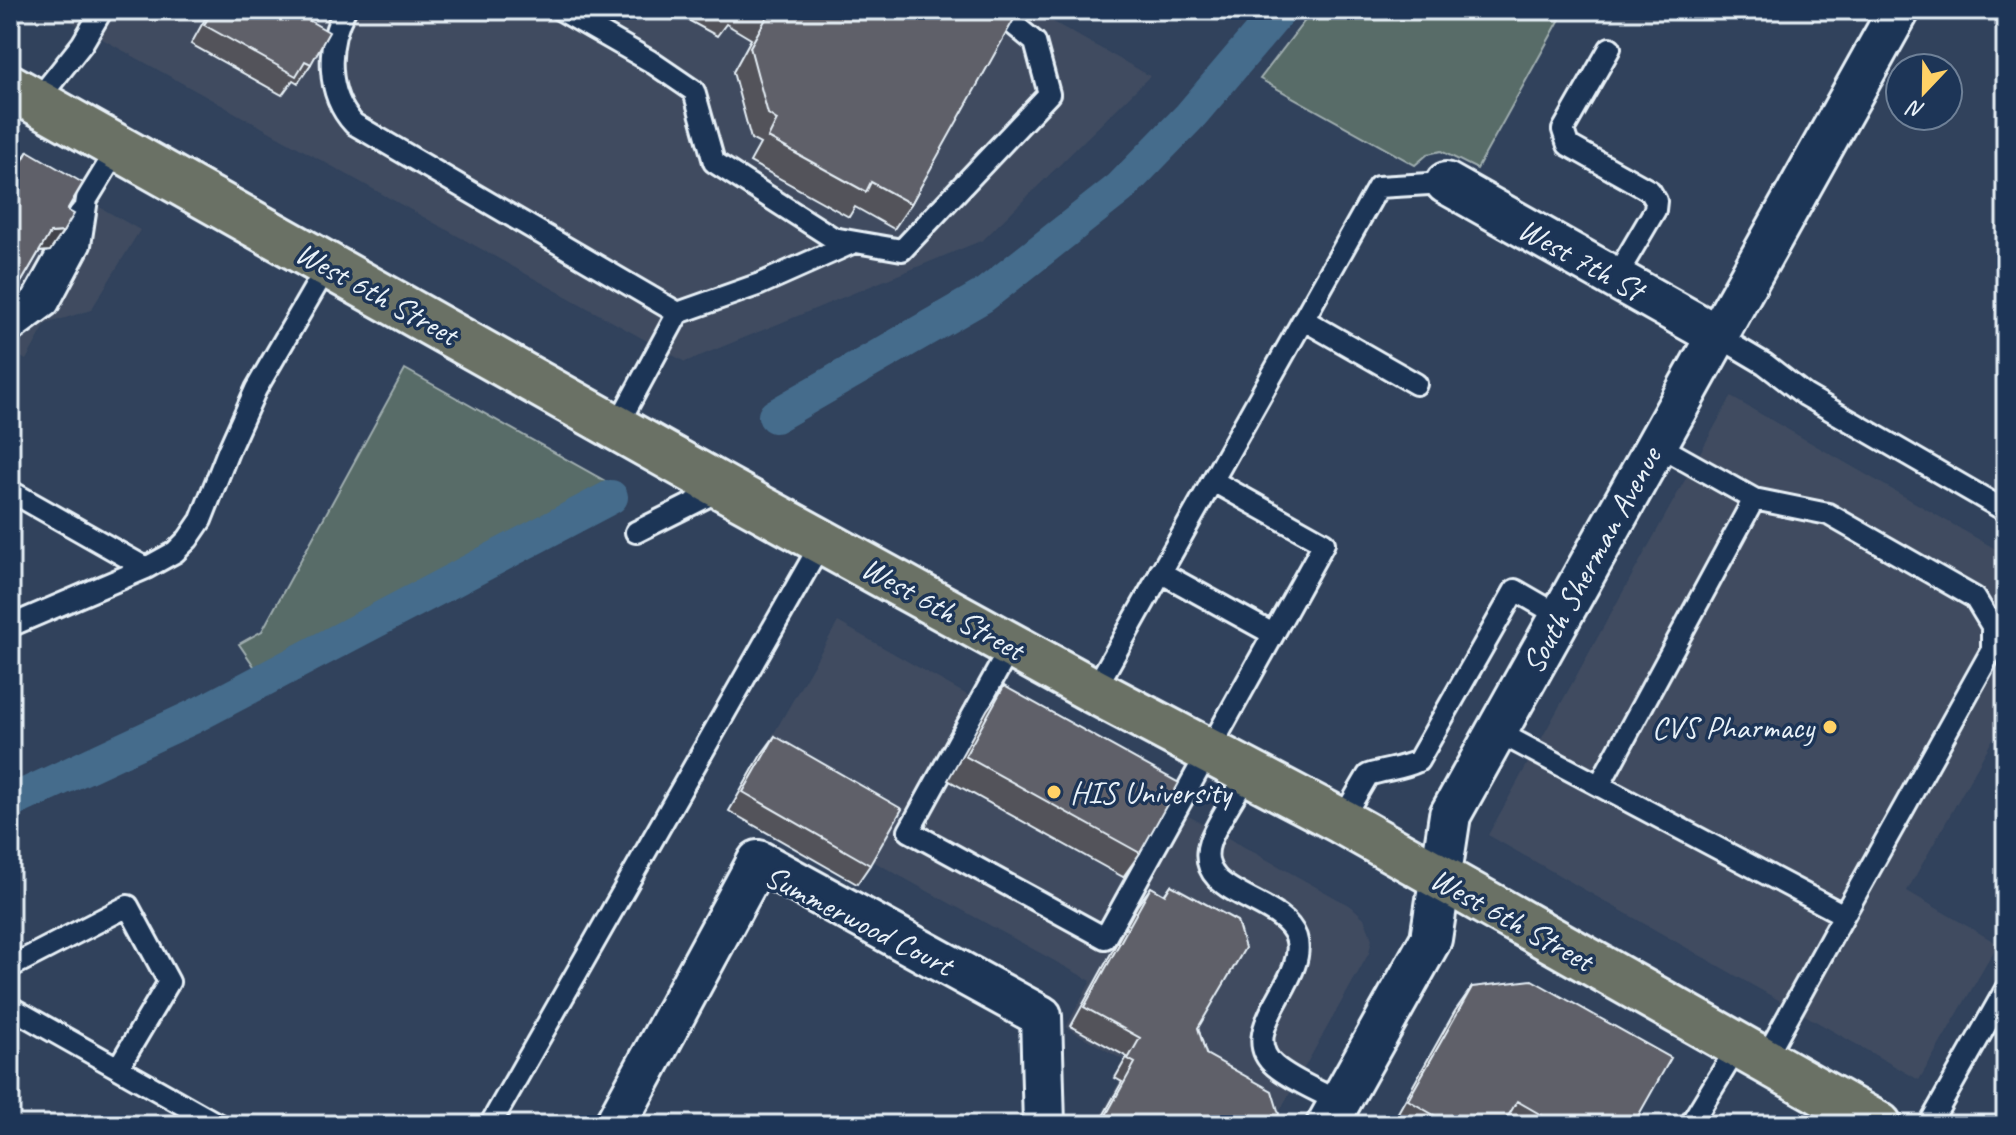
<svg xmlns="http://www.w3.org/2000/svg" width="2016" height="1135" viewBox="0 0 2016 1135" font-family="Caveat,sans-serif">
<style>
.built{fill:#3f4b60}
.grass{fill:#586c67;stroke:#a0aeb0;stroke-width:2}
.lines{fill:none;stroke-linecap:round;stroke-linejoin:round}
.canal{stroke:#446c8c;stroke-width:34}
.service-casing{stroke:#e8f1f8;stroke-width:26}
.minor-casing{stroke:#e8f1f8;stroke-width:46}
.primary-casing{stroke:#e8f1f8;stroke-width:50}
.service{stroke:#1d3557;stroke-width:20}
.minor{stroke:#1d3557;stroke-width:40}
.primary{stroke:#6b7165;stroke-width:44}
.wall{fill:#52535a;stroke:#e8f1f8;stroke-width:2}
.shaded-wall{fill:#42434a;stroke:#e8f1f8;stroke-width:2}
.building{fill:#5f6069;stroke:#e8f1f8;stroke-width:2}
.poi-dot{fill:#ffd166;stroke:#1d3557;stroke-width:3}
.labels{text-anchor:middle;stroke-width:7;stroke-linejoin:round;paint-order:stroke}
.street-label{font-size:32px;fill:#e8f1f8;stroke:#1d3557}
.poi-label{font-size:32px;fill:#e8f1f8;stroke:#1d3557;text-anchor:end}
</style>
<rect width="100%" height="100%" fill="#31425c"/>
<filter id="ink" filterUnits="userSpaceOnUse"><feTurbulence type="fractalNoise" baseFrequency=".0125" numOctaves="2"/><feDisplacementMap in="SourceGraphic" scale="16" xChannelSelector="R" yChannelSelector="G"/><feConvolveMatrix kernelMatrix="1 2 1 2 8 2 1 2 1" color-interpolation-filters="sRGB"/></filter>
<g filter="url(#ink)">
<!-- built -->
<path class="built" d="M50,10H1032L1150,76L983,240L685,362Z
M10,156L140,230L91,310L46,324L26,360L10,351Z
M1731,397L2006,555V716L1907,891L1998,944L1919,1080L1488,835Z
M838,622L1183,817L1185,814L1352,907L1364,918L1372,939L1369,953L1272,1125H1095L1119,1082L1113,1078L1123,1060L1066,1027L1091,981L871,860L857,884L729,811Z"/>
<!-- grass -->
<path class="grass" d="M1313,10H1565L1477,169L1441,151L1428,154L1415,165L1260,79Z
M405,369L614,486L256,669L239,644L262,631Z"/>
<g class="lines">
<!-- canal -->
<path class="canal" d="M775,416L983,296L1120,188L1190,116L1280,10
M10,802L193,717L611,497"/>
<defs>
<path id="service" d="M345,10C326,45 326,94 354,124L678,313
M561,10L650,61L694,91L714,162L833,238L902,250L1049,94L1035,42L996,10
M1610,48L1563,130L1568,145L1650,191L1656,201L1655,210L1615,278
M36,102L82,44L102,10
M10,310H15L32,299L80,213
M1304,320L1416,384
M10,333L48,305L80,245L87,199L118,148
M1716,335L1765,364L1805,395L2006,511
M617,426L678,313L760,284L852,243
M1656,444L1754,499L1828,514L1975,598L1992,626V650L1844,915
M10,491L146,568
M636,532L724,488
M1160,572L1273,634
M10,626L146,568L175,552L188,539L201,520L229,449L256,389L328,265
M1011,646L909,831L1105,938L1324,543L1213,481
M1094,691L1378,187L1446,183
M1496,731L1844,915L1764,1060
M1249,771C1238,792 1218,820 1210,841C1191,897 1282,896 1296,937C1310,979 1233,1031 1275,1066C1293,1081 1319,1091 1339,1102
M1600,784L1754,499
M1341,821L1368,775C1386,769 1402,769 1418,761L1515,590L1560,616
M10,967L128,906L169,982L118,1068
M10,1007L219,1125
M490,1125L822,542
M1690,1125L1738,1046
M1929,1125L2006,989"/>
<path id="minor" d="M1446,183L1716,335
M615,1125L758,861L1041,1016L1044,1125
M1327,1125L1431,939L1450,815L1899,10"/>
<path id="primary" d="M10,87L724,488L1094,691L1341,821L1879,1125"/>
</defs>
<!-- service casing -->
<use href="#service" class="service-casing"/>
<!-- minor casing -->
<use href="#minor" class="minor-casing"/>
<!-- primary casing -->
<use href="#primary" class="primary-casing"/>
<!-- service -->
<use href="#service" class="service"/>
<!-- minor -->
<use href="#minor" class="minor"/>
<!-- primary -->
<use href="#primary" class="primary"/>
</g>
<!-- wall -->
<path class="wall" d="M210,10H291L311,64L298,83L293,80L282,95L191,44Z
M670,10H1015L911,204L894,229L855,207L849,217L750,162L760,144L751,139L733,72L751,39L726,24L717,36Z
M28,151L67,210L50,251L39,252L22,281L10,299V172L13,173Z
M1004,686L1140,853L1123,877L948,780L987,710Z
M775,736L870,865L857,884L729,811L761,755Z
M1171,885L1198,1028L1206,1054L1272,1125H1098L1122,1082L1115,1078L1127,1057L1071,1026L1137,906L1151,887L1164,895Z
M1472,987L1633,1125H1391L1455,1011Z"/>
<!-- shaded-wall -->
<path class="shaded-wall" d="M63,232L50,251L37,252L50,233Z"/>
<!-- building -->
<path class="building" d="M213,10H291L329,32L311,64L305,61L296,76L204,25Z
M760,10H1015L1018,12L911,204L871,182L866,192L768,138L777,120L768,114L750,47L768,15Z
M28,151L83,183L67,210L74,214L63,232L50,233L22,281L10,274V226L14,219L10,217V172L11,171L15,174Z
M1004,686L1179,783L1140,853L965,756Z
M775,736L902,809L870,865L743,792Z
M1171,885L1237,921L1245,948L1198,1028L1206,1054L1272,1091L1279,1114L1272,1125H1119L1105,1117L1135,1063L1128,1059L1140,1038L1084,1007L1151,887L1165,895Z
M1532,980L1671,1058L1633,1125H1559L1517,1101L1503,1125H1451L1408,1100L1472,987Z"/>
</g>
<!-- markers -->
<g class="poi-dot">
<circle cx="1830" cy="727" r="8"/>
<circle cx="1054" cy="792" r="8"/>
</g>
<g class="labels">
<!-- street labels -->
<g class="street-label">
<text transform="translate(1581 259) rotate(29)" y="11">West 7th St</text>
<text transform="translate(377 293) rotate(29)" y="11">West 6th Street</text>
<text transform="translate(1591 560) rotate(-61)" y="11">South Sherman Avenue</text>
<text transform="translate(943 608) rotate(29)" y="11">West 6th Street</text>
<text transform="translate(1512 919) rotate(29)" y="11">West 6th Street</text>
<text transform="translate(859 920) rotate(27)" y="11">Summerwood Court</text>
</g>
<!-- poi labels -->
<g class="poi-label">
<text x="1814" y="738">CVS Pharmacy</text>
<text x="1070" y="803" text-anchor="start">HIS University</text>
</g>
</g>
<!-- margin -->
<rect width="2016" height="1135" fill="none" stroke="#1d3557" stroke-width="40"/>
<rect x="20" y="20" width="1976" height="1095" fill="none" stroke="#e8f1f8" stroke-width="3" filter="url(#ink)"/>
<!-- north arrow -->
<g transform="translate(1924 92) rotate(202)"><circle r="38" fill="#1d3557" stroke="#6e8097" stroke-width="2"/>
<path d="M0-6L14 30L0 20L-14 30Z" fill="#ffd166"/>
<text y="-12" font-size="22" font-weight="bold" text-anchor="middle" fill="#e8f1f8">N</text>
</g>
</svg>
